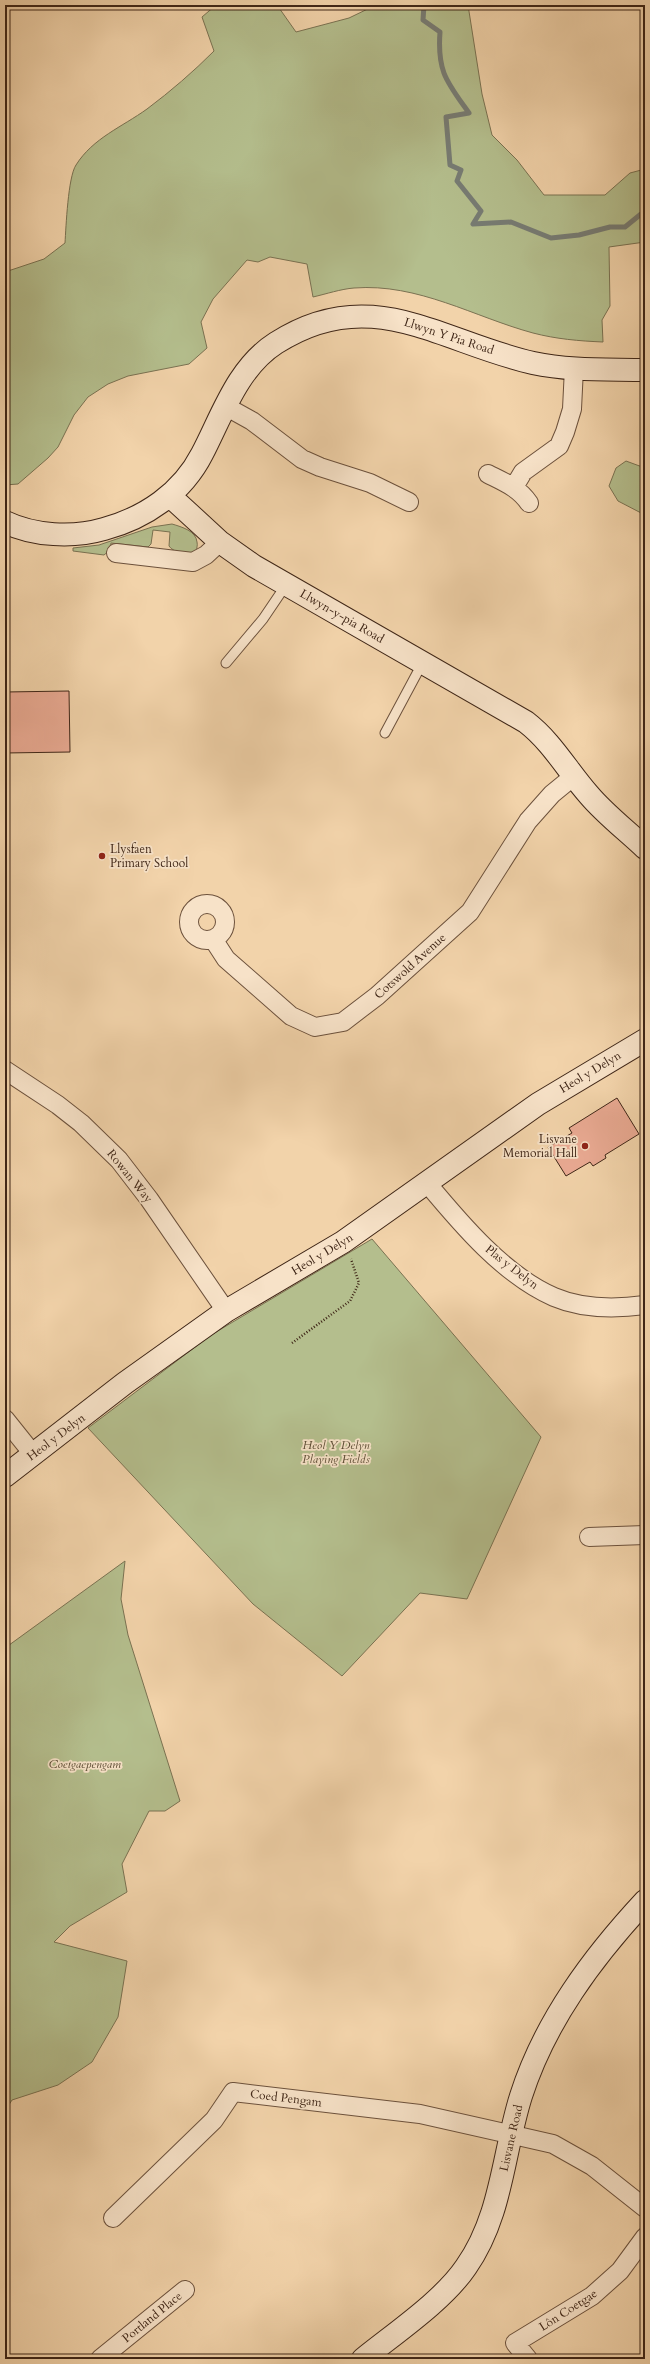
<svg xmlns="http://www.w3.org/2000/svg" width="650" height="2364" viewBox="0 0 650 2364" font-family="Cardo,serif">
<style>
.green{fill:#b4be8d;stroke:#7a7252}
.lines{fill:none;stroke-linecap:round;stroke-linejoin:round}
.stream{stroke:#777c74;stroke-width:5}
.building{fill:#eaaa93;stroke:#3f2617}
.lane-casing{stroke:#6c513c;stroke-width:11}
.street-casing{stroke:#6c513c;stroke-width:20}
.secondary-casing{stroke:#3f2617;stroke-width:24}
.path{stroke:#3f2617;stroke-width:2.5;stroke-dasharray:1 2;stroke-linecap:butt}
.lane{stroke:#f7e2c8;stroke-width:9}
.street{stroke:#f7e2c8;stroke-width:18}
.secondary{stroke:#f7e2c8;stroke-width:22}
.poi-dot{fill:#8f2418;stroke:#f7e2c8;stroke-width:1.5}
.labels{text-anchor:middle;stroke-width:3.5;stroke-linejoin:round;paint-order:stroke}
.street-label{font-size:12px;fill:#3f2617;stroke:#f7e2c8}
.poi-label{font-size:12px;fill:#3f2617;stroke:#f7e2c8;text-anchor:start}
.park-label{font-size:12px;font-style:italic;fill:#5c4c34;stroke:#f7e2c8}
</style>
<rect width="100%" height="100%" fill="#f2d3aa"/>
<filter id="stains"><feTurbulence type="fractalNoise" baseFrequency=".005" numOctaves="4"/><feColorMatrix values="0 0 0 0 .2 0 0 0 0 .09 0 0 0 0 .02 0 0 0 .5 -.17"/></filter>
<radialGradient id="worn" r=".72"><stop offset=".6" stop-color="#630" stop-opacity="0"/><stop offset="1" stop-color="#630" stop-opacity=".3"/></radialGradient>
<!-- green -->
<path class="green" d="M216,5H277L296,32L349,18L376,5H468L482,94L492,135L517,160L544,195H605L630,173L645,169V242L609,247L610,306L602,320L603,342C579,341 556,339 533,333C474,317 418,283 354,288C341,289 326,294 313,297L307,264L270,257L258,262L247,260L213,299L201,322L207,348L189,364L128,376L108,384L88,397L74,415L58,447L48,458L18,484L5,485V272L44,259L65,243C66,227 68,177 76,165C93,138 122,127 147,109C171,91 193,72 214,51L202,17Z
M626,461L645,468V515L618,501L609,486L616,468Z
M172,524C182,527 196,531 197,542C198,546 196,548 197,551C190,555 173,553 169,546L170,532L153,530L151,544L148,547L111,543L110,550L104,555L73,551V548L99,545L152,527Z
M372,1239L541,1437L467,1599L420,1593L342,1676L253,1604L88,1428L211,1335Z
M125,1561L121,1599L128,1635L180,1801L165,1811H149L122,1864L127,1892L70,1926L54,1942L127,1961L118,2017L92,2062L58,2085L12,2100L5,2111V1648Z"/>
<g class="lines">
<!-- stream -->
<path class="stream" d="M424,5L423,20L440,32C437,72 447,82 469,113L446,117L450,165L461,170L457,181L481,211L473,224L511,222L551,238L579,235L610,227H625L641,214H645"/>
</g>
<!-- building -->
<path class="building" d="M69,691L70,752L5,753V692Z
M617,1098L639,1134L605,1155L606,1158L593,1166L590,1162L566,1176L548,1147L572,1133L569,1128Z"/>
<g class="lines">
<defs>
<path id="lane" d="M226,663L263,619L286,585
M385,733L423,662"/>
<path id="street" d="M225,406L252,421L302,459L320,467L370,483L409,502
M488,474C504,482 519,488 529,503
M514,487L523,472L559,446L565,432L572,409L574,368
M116,553L193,562L206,555L220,542
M189 922a18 18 0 1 1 36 0a18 18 0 1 1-36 0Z
M213,939L226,959L291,1016L315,1027L343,1022L377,996L470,912L528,821L552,794L574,776
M5,1070L58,1105L81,1123L119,1160L149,1199L226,1311
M427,1183C461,1224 505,1276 554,1297C582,1309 615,1309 645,1305
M5,1419L33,1454
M589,1537L645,1535
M113,2218L214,2120L233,2092L420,2114L553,2144L592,2166L645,2208
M100,2359L185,2290
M528,2359L515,2343L592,2296L620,2271L645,2237"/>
<path id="secondary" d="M170,496L220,542L254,566L526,722C552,742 567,770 589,795C605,814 626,830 645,848
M5,522C34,536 73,538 104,529C145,518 182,493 202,454C222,416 237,368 276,343C371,282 440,342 533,363C570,371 608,369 645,370
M5,1476L125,1383L226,1311L343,1242L538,1104L645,1040
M363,2359C395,2333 443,2301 466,2267C502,2216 503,2153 521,2096C545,2021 593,1957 645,1901"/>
</defs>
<!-- lane casing -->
<use href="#lane" class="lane-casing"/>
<!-- street casing -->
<use href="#street" class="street-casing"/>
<!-- secondary casing -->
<use href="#secondary" class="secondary-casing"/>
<!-- path -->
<path class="path" d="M292,1343L350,1301L359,1283L351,1259"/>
<!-- lane -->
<use href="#lane" class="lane"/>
<!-- street -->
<use href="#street" class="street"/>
<!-- secondary -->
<use href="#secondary" class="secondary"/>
</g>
<!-- markers -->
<g class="poi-dot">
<circle cx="102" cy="856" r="4"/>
<circle cx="585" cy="1146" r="4"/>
</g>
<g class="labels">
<!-- street labels -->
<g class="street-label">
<text transform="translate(449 336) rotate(18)" y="4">Llwyn Y Pia Road</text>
<text transform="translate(342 616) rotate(30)" y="4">Llwyn-y-pia Road</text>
<text transform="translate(410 966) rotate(-42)" y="4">Cotswold Avenue</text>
<text transform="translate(590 1072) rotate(-31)" y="4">Heol y Delyn</text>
<text transform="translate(130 1176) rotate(51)" y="4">Rowan Way</text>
<text transform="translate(322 1254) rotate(-31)" y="4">Heol y Delyn</text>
<text transform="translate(512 1267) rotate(38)" y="4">Plas y Delyn</text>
<text transform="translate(56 1437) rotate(-37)" y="4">Heol y Delyn</text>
<text transform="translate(286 2098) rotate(7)" y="4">Coed Pengam</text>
<text transform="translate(511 2138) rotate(-77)" y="4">Lisvane Road</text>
<text transform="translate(568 2310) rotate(-33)" y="4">Lôn Coetgae</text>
<text transform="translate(152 2317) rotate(-39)" y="4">Portland Place</text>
</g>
<!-- poi labels -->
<g class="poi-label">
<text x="110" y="853">Llysfaen<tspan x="110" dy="14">Primary School</tspan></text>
<text x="577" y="1143" text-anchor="end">Lisvane<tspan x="577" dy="14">Memorial Hall</tspan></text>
</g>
<!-- park labels -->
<g class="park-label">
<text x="336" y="1449">Heol Y Delyn<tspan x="336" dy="14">Playing Fields</tspan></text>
<text x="85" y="1768">Coetgaepengam</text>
</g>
</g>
<!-- margin -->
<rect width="650" height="2364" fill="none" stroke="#f2d3aa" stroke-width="20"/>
<rect x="6" y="6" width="638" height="2352" fill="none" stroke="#3f2617" stroke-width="2"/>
<rect x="10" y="10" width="630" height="2344" fill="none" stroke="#3f2617"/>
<rect width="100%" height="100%" filter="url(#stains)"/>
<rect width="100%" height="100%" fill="url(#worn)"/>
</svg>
